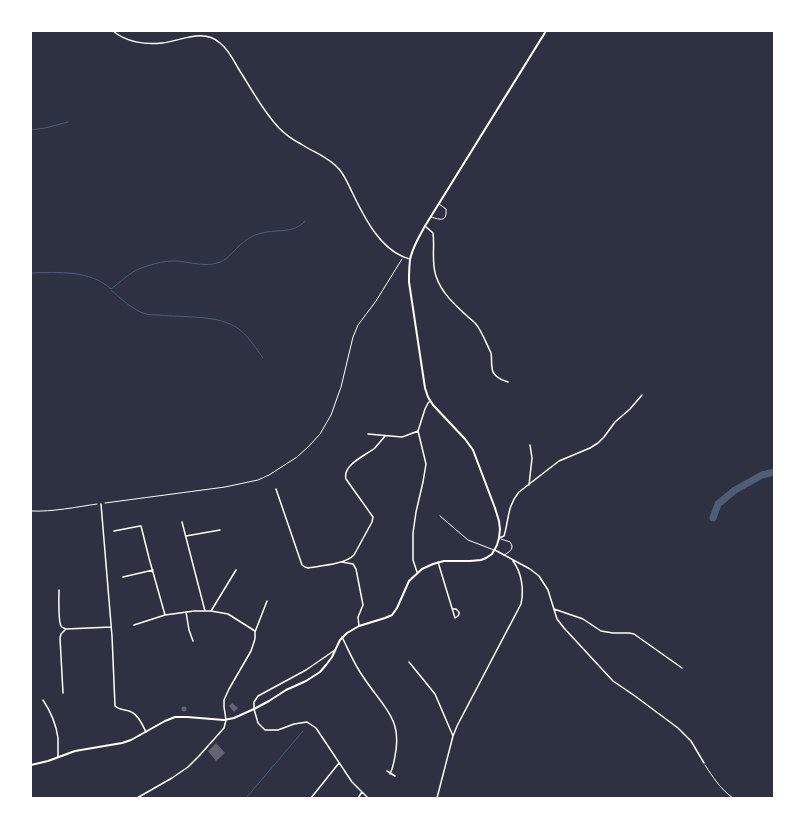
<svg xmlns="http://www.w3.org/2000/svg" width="805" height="829" viewBox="0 0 805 829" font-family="'Golos Text',sans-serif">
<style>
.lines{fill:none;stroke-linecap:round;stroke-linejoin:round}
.stream{stroke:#4f5d75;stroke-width:1}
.river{stroke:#4f5d75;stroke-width:7}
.building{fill:#626471}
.path{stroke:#fff;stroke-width:1}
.service{stroke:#fff;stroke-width:1}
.minor{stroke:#fff;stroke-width:1.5}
.tertiary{stroke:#fff;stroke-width:2}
</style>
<rect width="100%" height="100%" fill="#2d3142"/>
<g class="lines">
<!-- stream -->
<path class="stream" d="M31,130L45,128L68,122
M31,273C58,272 90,270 111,289C118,284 125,277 133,272C143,266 165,260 177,261C190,262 204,267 217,263C226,261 232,253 238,247C245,240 253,235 262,233C277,229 294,234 305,221
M111,290C120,298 132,309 143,313C148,315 154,315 159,315C183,318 218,314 239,329C249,337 256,348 263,358
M246,798L303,731"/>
<!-- river -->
<path class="river" d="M713,518L718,504L735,490L762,475L774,472"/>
</g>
<!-- building -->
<path class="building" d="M232,703L238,708L234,712L229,706Z
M181.5 709a2.5 2.5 0 1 1 5 0a2.5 2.5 0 1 1-5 0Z
M216,743L225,753L216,761L208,751Z"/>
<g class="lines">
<!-- path -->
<path class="path" d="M105,503L225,487L258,480L269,475L297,457L309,446L320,434L331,415L341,387L353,337L358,325L376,301L402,259
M31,511C53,512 76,507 97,504
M705,765C712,776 722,791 733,798"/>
<!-- service -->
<path class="service" d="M431,217C441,220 447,222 446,209L439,204
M440,516L468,540L494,550
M501,539L510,542C515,548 510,552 504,555"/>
<!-- minor -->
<path class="minor" d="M113,31C126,42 145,45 162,43C181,41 203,28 220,43C228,49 233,59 238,68C251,88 262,110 279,128C285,134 293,140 301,144C313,152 329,157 339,169C345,176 348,184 352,192C364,217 381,252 410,259
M425,226L433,233C435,247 431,262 436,276C441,292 454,304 466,315C469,318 472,320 475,323C481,329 487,345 491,353C492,358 491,362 492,367C492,375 500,380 508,382
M368,434L402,437L405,436L418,431
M529,485L532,458L530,445
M276,489L302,565L305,567L308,568C320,566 346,564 354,555L372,522L373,517L346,479C342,465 366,455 375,448C378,444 382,440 385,436
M101,504L112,636L115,706C120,711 128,709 133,713C139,716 143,726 146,732
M182,522L205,611
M114,531L140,526H141L149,558L165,615
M186,536L220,530
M499,538L504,536C509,520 507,506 519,492L559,461L590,448L598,443L604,437L615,422L630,409L642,395
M495,550L530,569L539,576L548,590L557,619L564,628L613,681L635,696L678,728L691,741L704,763
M342,562L353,564L356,569L363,605L358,617L359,626
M438,562L455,618L458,616L459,614V612L456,609H452
M417,572L413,560V533L416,512L423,482L426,464L418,431L425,409L428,403L430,401
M123,577L153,570
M59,590C59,598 58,620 61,626C62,628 64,628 66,629L111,627
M554,609L583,619L601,631L613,633H629L634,634L682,668
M211,611L236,570
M186,612L189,630L193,641
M134,625L165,615L194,611H211L228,614L255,631
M342,637C349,651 355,666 364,678C382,706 403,718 395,756C394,762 393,768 390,774
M335,650L306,670L258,696L254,702V709L258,723L265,730H278L294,724L307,722L316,728L352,782L368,798
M409,662L435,694L453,736
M63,693L60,638L61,634L66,629
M43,700C51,712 56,723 58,738C58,744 58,750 58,757
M387,771L395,776
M137,798L172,778L188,767L199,756L224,728L226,720L224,707V700L229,689L251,651L255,639V632L267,601
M311,798L339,763
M358,798L362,792
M437,798L453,736L457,726L521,604C524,590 522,573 513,561"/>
<!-- tertiary -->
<path class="tertiary" d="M31,765L48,761L75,751L122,743L131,740L165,721L175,717H187L224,720L234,718L254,709L269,701L286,690L306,681L320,672L326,665L332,657L340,640L347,633L359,626L385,618L392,615L397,608L409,581L422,569L433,564L444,561H470L481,560L486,558L492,554L497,545L499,538L500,529L499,521L495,508L473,450L465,439L433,405L428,397L425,388L409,282C409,275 409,268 410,260C412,248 419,237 425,226L546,31"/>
</g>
<!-- border -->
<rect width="805" height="829" fill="none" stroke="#ffffff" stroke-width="64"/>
</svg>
